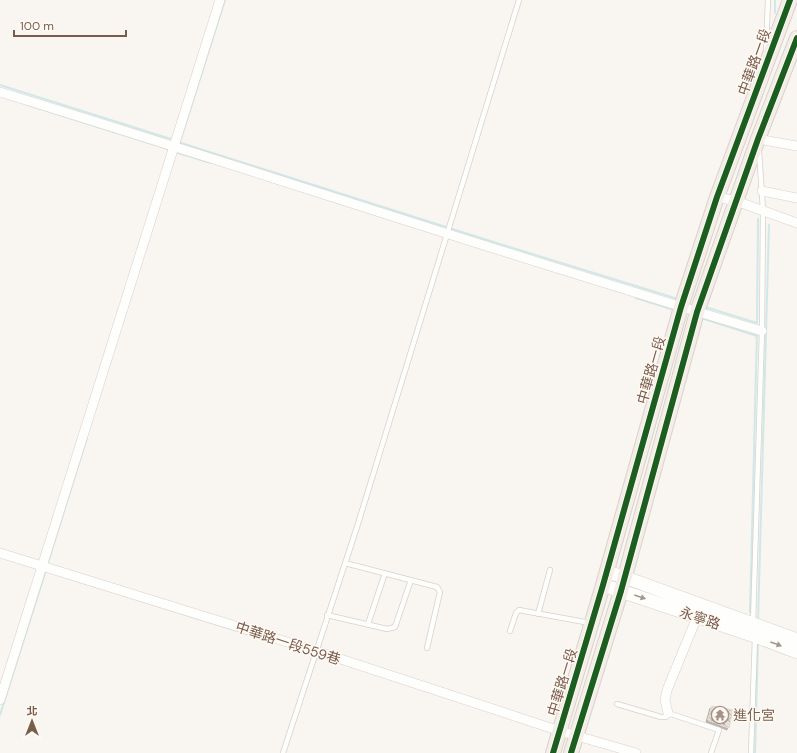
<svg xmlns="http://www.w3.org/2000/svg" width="797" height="753" viewBox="0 0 797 753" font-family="'DM Sans','Noto Sans TC',sans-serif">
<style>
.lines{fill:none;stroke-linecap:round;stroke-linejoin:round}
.stream{stroke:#d0e8ea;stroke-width:2}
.building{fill:url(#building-cross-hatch);stroke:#e2d8d2;filter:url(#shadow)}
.lane-casing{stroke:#d7d1cb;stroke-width:6}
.street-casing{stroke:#d7d1cb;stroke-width:10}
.secondary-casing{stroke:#d9d2cb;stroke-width:14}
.primary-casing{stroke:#dad1cc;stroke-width:16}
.lane{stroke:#fefefd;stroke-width:4.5}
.street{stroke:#fefefd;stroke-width:9}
.secondary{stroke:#fefefd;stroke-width:13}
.primary{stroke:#f3eee8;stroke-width:14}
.cycleway-casing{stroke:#fffaf3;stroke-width:8}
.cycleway{stroke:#1b5e20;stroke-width:6}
.oneway{fill:#a8958b}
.labels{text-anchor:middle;stroke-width:3;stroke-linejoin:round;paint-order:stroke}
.street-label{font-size:14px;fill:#7a5c4d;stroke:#fffaf3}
.poi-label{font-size:14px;fill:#7a5c4d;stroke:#fffaf3;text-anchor:start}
</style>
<defs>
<pattern id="building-cross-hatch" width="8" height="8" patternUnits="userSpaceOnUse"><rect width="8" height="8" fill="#e6ded7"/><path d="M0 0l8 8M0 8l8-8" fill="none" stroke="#bfb7b1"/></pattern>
<filter id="shadow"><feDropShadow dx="-2" dy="2" stdDeviation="0" flood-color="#0004"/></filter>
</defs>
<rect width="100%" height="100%" fill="#f9f5f0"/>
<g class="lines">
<!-- stream -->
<path class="stream" d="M775,13V0
M0,85L174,140
M28,105L171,150
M178,142L484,239L678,299
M180,142L225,0
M175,152L211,163
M636,298L674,310
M705,307L757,323
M701,318L757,336
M757,323L758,219
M47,566L87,438
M750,612L757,331
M758,622L769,225
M0,715L46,570
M755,753L758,642"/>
</g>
<!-- building -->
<path class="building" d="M712,706L733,710L729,728L708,720Z"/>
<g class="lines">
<defs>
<path id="lane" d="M766,49L768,0
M345,563L437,587L440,592L427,648
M538,614L550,570
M327,615L387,629L395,627L411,580
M753,623L762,331L763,210L759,151
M368,624L385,573
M510,631L516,613L519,610L590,623
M617,704L661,717H666L668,713L719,730L711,753
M283,753L357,527L519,0
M751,753L755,637"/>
<path id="street" d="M0,92C183,148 364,208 547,265C618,287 690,310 762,331
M758,139L797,146
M762,191L797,198
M717,197L736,201L797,223
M0,553L316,651L560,731L636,753
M0,700L220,0
M668,713L665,700L667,690L697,617"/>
<path id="secondary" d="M607,572L624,577L797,640
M603,585L755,636L797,652"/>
<path id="primary" d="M553,753L603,585L681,307L717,197L790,0
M571,753L621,591L697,312L758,139L797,38"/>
</defs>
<!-- lane casing -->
<use href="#lane" class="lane-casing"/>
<!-- street casing -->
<use href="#street" class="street-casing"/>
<!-- secondary casing -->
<use href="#secondary" class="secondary-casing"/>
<!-- primary casing -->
<use href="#primary" class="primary-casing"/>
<!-- lane -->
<use href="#lane" class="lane"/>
<!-- street -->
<use href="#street" class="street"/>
<!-- secondary -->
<use href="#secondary" class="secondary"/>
<!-- primary -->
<use href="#primary" class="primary"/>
<defs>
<path id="cycleway" d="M553,753L603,585L681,307L717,197L790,0
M571,753L621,591L697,312L758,139L797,38"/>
</defs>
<!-- cycleway casing -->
<use href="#cycleway" class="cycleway-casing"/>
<!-- cycleway -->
<use href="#cycleway" class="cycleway"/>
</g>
<!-- one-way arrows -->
<defs><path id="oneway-solid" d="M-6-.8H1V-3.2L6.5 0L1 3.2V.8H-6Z"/></defs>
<g class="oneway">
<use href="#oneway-solid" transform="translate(640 597) rotate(19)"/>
<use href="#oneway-solid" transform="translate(776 644) rotate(20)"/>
</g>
<!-- icons -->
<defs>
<symbol id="temple-ring" viewBox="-11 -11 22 22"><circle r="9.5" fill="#fffaf3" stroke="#a69286" stroke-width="1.5"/><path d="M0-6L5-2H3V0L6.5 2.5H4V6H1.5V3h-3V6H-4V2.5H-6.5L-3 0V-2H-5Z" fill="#a69286"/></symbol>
</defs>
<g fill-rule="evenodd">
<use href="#temple-ring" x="710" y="705" width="20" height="20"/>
</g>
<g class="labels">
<!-- street labels -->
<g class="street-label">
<text transform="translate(754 62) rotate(-70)" y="5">中華路一段</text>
<text transform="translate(651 370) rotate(-74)" y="5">中華路一段</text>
<text transform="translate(700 618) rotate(19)" y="5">永寧路</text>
<text transform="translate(288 643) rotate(18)" y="5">中華路一段559巷</text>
<text transform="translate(562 682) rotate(-73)" y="5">中華路一段</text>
</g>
<!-- poi labels -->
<g class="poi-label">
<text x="733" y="720">進化宮</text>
</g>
</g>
<!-- north arrow -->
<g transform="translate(32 721)" stroke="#fffaf3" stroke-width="3" paint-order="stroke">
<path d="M0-3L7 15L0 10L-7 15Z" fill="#7a5c4d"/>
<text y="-6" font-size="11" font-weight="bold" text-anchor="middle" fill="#7a5c4d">北</text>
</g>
<!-- scale -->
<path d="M14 30v6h112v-6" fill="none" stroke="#7a5c4d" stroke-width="2"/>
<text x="20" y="30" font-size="12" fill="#7a5c4d" stroke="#fffaf3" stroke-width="3" paint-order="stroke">100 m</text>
</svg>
